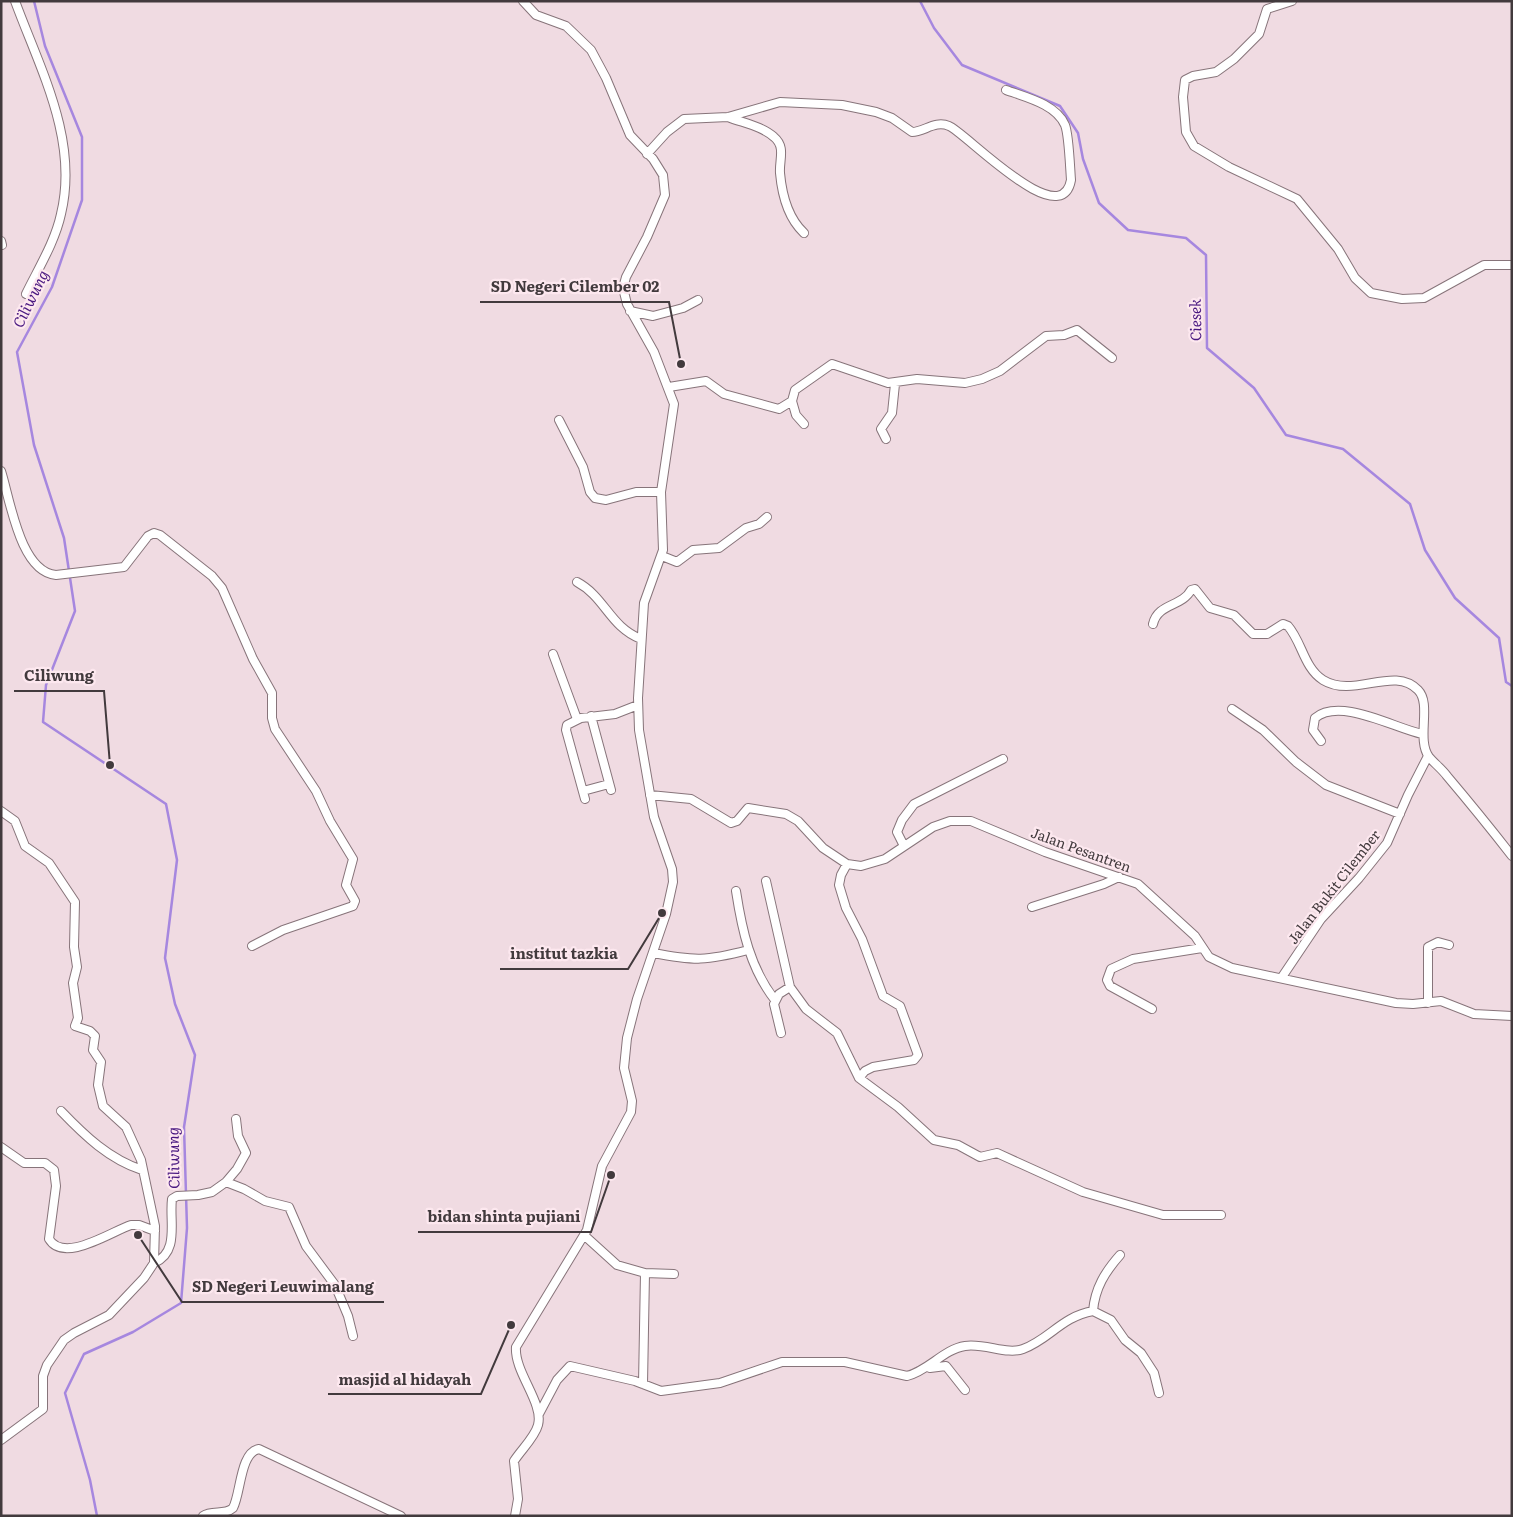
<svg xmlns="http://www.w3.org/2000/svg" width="1513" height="1517" viewBox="0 0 1513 1517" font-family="Literata,serif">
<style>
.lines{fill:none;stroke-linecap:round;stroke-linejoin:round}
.stream{stroke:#a687df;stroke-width:2.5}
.minor-casing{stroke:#87747a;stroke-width:10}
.minor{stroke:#fff;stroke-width:8}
.labels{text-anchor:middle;stroke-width:4.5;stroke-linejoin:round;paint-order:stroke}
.street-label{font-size:14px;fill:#423a3d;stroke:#fde8ef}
.water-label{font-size:15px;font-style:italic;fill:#491880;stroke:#fde8ef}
.leader{fill:none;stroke:#423a3d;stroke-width:2}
.callout-dot{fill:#423a3d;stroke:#fde8ef;stroke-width:2}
.callout-label{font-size:15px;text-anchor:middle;font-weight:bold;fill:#423a3d;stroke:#fde8ef;stroke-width:4.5;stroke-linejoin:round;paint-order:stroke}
</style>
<rect width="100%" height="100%" fill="#f0dbe2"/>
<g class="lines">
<!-- stream -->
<path class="stream" d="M34,1L45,46L82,137V200L52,287L17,352L34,445L64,538L75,611L46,685L43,722L166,804L177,860L165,958L175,1004L195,1055L184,1127L187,1228L181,1303L133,1332L84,1354L65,1393L90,1480L97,1516
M920,1L934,28L962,65L1060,106L1078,133L1083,159L1099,203L1128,230L1186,238L1206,255L1207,348L1254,388L1286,435L1343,449L1410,504L1425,550L1455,598L1499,638L1506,682L1512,686"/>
<defs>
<path id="minor" d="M15,1C40,69 79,140 61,214C55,242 38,269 26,294
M1292,1L1267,9L1259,34L1234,59L1216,72L1193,76L1185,80L1183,97L1186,132L1194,146L1229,167L1297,199L1338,249L1355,278L1371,293L1402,299L1424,298L1484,265H1512
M728,117C743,123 762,126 774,137C786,147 779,160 780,173C782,195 788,218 804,233
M647,154L667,132L684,119L728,117L780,102L842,105L876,112L892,118L912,132C924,132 935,120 949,126C964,131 1061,235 1071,180C1070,168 1069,135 1065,125C1056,104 1025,97 1006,90
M1,241L2,245
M630,311L653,316L683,308L698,300
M669,387L706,381L724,394L779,409L792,401L795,390L832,364L888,383L917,379L965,383L982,379L1000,371L1046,336L1064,335L1077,330L1112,358
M792,401L796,415L804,424
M559,420L583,467L590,492L595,498L606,500L636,492H661
M886,439L881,429L892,413L895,384
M1,471C10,499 20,572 56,575L124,567L148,536L154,533L160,535L212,576L222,588L253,659L272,693V718L275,729L316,791L330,821L353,859L346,885L355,901L353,906L283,930L252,946
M662,556L677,562L693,550L719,548L746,528L759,524L767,517
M577,582C605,597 610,627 641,639
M1153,624C1158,603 1182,607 1191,590L1195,589L1210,608L1234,615L1253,634H1267L1283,624L1288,626C1302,642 1304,668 1323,680C1354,699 1394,665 1418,690C1432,704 1416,739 1429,757C1434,763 1442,769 1447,776C1469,802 1491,829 1512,856
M553,654L577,719
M1232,709L1263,730L1296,762L1326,785L1400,814
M591,716L611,790
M1321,741L1313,730L1315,718C1340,697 1394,728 1422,734
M583,791L609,784
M650,795L691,799L731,823L737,821L748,808L786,814L798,821L823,848L847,864L861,866L885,859L933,827L950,821H971L1045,852L1138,884L1195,936L1209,957L1232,968L1396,1003L1413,1004L1441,1001L1474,1014L1512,1016
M585,799L566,730L567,725L581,718L615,714L638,705
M1,811L15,821L25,846L49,863L75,902L74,947L77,967L73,983L78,1018L75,1026L90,1031L95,1036L93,1050L101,1062L98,1085L103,1106L126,1127L141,1160L155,1226L154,1263L144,1278L109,1315L74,1333L64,1340L47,1365L43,1376V1409L1,1440
M904,846L897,832L902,820L914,804L1003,759
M847,864L841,875L839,885L846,908L862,939L883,996L900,1006L918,1055L914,1060L873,1067L865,1071L859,1078L898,1107L934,1140L958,1145L980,1157L997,1153L1083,1192L1163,1215H1221
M766,881L790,987L806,1009L837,1033L859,1078
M736,891C742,930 750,968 775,1000
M1032,907L1104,884L1119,877
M653,953C695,961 706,961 748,950
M1282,977L1321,919L1359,878L1387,843L1408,795L1428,756
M1428,1003V947L1438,942L1449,945
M1152,1009L1110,986L1107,980L1111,969L1133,959L1202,948
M781,1033L774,1004L779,994L790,987
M61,1111C85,1136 109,1159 142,1170
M1,1147L24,1163H45L54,1170L56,1186L49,1239C64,1264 112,1231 131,1225H139L155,1231
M226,1182L244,1189L265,1201L289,1207L306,1246L335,1285L348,1316L353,1336
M585,1236L617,1265L645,1273L674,1274
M154,1263C180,1252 169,1221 172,1199L177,1196L198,1195L212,1192L226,1182L237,1169L246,1153L238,1136L236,1119
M1093,1311L1111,1320L1125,1340L1141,1353L1154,1373L1159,1393
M930,1368L946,1366L965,1390
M643,1384L645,1273
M539,1414L557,1380L570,1366L635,1381L661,1391L720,1383L782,1362H845L907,1376C928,1371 944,1349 965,1346C985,1343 1007,1355 1023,1349C1050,1339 1061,1317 1093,1311C1095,1288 1105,1272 1120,1255
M203,1516C212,1509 224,1516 233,1508C241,1493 240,1452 259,1449L401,1516
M515,1516L518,1499L514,1461C521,1450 535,1437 538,1425C544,1403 514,1372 516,1347L587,1230L602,1166L631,1112L632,1101L624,1068L627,1038L637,999L666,914L673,882L672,869L654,817L639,730L638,698L644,603L663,550L661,492L674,404L654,352L627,304L623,288L626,277L647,237L665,195L663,175L653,159L630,135L606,78L591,50L566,26L536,15L523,1"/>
</defs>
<!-- minor casing -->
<use href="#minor" class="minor-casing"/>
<!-- minor -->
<use href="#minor" class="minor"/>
</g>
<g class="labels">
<!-- street labels -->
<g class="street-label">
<text transform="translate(1081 850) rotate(20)" y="5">Jalan Pesantren</text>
<text transform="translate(1334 887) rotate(-52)" y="5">Jalan Bukit Cilember</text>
</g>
<!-- water labels -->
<g class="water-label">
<text transform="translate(31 299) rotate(-64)" y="5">Ciliwung</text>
<text transform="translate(1196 320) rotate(-91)" y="5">Ciesek</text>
<text transform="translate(174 1158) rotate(-91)" y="5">Ciliwung</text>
</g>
</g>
<!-- callouts -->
<path class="leader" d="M681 364L669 302H480M110 765L104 691H14M662 913L628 969H500M611 1175L591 1232H418M138 1235L182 1302H384M511 1325L481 1394H328"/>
<g class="callout-dot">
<circle cx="681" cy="364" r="5"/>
<circle cx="110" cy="765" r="5"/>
<circle cx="662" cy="913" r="5"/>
<circle cx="611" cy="1175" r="5"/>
<circle cx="138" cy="1235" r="5"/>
<circle cx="511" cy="1325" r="5"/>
</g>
<g class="callout-label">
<text x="575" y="292">SD Negeri Cilember 02</text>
<text x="59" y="681">Ciliwung</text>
<text x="564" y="959">institut tazkia</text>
<text x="504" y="1222">bidan shinta pujiani</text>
<text x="283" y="1292">SD Negeri Leuwimalang</text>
<text x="405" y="1385">masjid al hidayah</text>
</g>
<!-- border -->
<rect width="1513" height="1517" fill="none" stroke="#423a3d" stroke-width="5"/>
</svg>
